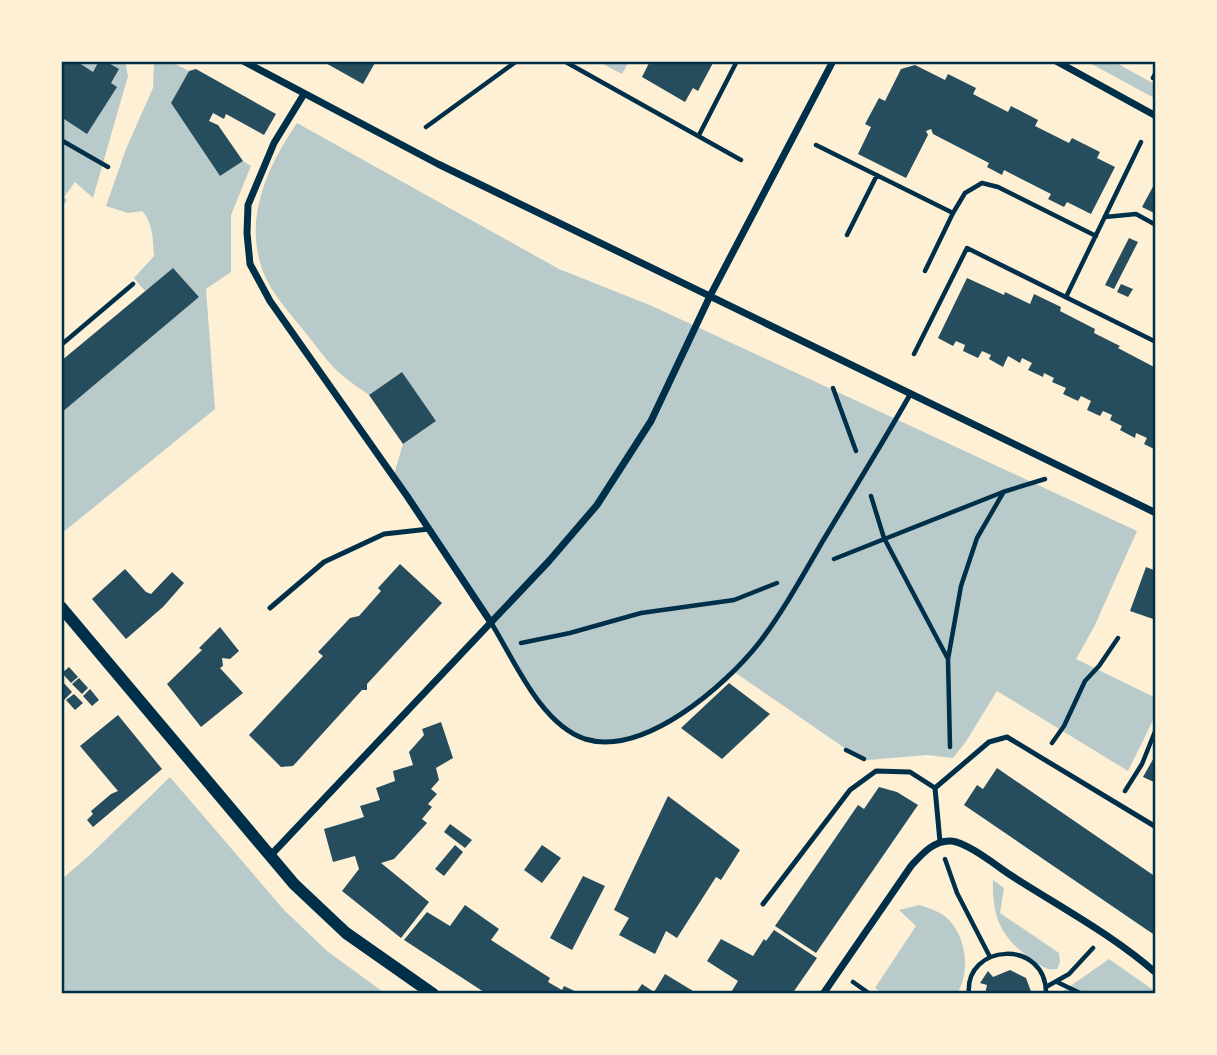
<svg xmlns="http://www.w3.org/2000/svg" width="1217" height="1055" viewBox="0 0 1217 1055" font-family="Helvetica,sans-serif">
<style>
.green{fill:#b9caca}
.building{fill:#264d5e}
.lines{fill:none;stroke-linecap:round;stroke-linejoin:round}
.path{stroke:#003049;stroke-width:4.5}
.service{stroke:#003049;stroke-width:5}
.minor{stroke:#003049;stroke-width:7}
.tertiary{stroke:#003049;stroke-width:12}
.neatline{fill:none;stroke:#003049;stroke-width:2.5}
</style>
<rect width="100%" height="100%" fill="#fdf0d5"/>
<!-- green -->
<path class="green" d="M61,61H125L128,76L93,198L75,182L64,197L67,200L61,209Z
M154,61H169L189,71L171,103L220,176L243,161L251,166L231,215V272L206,289L215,409L61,534V413L199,297L173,268L145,291L134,278L154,256C153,241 153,222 142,211L128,213L106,206L126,149L153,88Z
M597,61H629L622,74Z
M1086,61H1113L1156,85V99Z
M297,123L559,269L652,306L1137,531L1094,627L1076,659L1156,698V714L1128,771L997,691L965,743L953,758L927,755L868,760L846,749L733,671C681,717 600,783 542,706C523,681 509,650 492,624C461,574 426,526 393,478L403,444L436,421L402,372L369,395C361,389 351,383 343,376C328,364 317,346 304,331C289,312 270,292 262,269C244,216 268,166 297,123Z
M170,777L284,910L327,951L386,994H61V880L92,853Z
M993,880L1004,888L1000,913L1059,953L1060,962L1057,969C1046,971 1040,965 1032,960C1001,937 992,918 993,880Z
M919,905C929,908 942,912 949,920C967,939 970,972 957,994H883L875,988L916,926L899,910Z
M1109,959L1156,992V994H1059Z"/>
<!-- building -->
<path class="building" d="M61,61H76L93,72L99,61H105L119,69L111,83L117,87L87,134L61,117Z
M322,61H376L363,84Z
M650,61H714L698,91L693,88L685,102L642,77Z
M915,65L945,80L948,74L976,88L973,94L1008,112L1011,106L1038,120L1035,126L1069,143L1072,138L1100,152L1097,158L1115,167L1091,214L1067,202L1064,207L1048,199L1051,194L1004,170L1002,175L987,167L989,163L933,134L931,129L926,131L928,135L906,178L858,154L871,127L865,124L879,98L885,101L901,69Z
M196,69L276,114L264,135L226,114L224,119L213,113L209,121L218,125L243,161L220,176L171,103L189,71Z
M1156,181V214L1142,207Z
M1129,238L1138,242L1114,289L1105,285Z
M173,268L199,297L61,413V361Z
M967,278L1004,295L1005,292L1030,304L1034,294L1061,307L1060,311L1095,329L1094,333L1120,346L1118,348L1154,367L1156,450L1144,444L1147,438L1136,433L1135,438L1120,430L1122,426L1110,420L1112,415L1103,411L1100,416L1087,410L1091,401L1081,396L1078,401L1063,394L1066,388L1052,382L1054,378L1044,373L1043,377L1028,370L1032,363L1022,358L1020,363L1008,356L1003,367L989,359L991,355L982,351L978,358L963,351L965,345L956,341L953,346L938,338Z
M1121,284L1133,289L1128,297L1117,292Z
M402,372L436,421L403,444L369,395Z
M400,564L442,603L367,684V690H362L293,766L281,767L249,735L323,656L318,652L350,618L359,616L381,591L378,588Z
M1146,567L1156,571V620L1130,611Z
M125,569L146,592L151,594L172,572L184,583L163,607L126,639L92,599Z
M220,627L239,651L230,659L222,658L223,666L220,668L243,693L201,727L167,684L202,650L199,648Z
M69,667L78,677L71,683L62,673Z
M79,678L88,688L82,694L72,684Z
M61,680L72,692L61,703Z
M729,683L770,714L722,759L681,728Z
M90,689L99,700L92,706L83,696Z
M74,694L83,703L75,710L66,700Z
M118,715L162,769L93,827L87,820L93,814L91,811L111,794L118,791L80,746Z
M441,722L453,758L436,768L439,780L431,789L437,794L428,804L432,807L422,819L427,823L394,859L381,863L429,902L401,938L342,891L359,869L355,856L333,862L324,829L364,817L360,806L380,800L376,788L395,781L393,771L413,765L409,752L424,735L422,729Z
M1156,754V783L1143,777Z
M997,768L1156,877V936L964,805L977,785L983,789Z
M879,787L897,792L918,805L816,953L775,926L858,805L864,809Z
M668,796L740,850L721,880L716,877L677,938L666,931L655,954L619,935L629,918L614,910Z
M450,824L472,840L465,848L444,832Z
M455,845L463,852L444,876L435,869Z
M542,845L561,858L542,883L524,870Z
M583,876L605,886L572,950L550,938Z
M465,905L499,929L491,940L550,978L548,982L562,990L564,986L581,994H487L404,940L427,912L450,926Z
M774,930L817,958L792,994H730L738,981L707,961L721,939L753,956L764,939L766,941Z
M1010,970L1026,978L1032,994H985L987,985L980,983L988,971L993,977Z
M665,974L698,994H635L642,984L654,992Z"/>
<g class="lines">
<!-- path -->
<path class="path" d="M564,61L741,160
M1153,78L1156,72
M426,127L517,61
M699,135L737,61
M61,140L108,167
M816,145L953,213
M1105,217L1136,214L1156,225
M847,235L877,175
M925,271L953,213L965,193L982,183L998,187L1096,236
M1066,297L1141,142
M61,345L133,284
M914,354L967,248L1156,342
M833,388L856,451
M871,496L884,538L948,659L950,747
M834,559L1003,492L1045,479
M521,643L570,633L641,613L734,600L777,583
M948,659L961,586L977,538L1003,493
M1052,743L1064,726L1085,681L1099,666L1118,638
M846,750L864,759
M1125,791L1142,764L1156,729
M945,859L957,893L990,957
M853,982L870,994
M1057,982L1082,994
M1046,987L1069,974L1093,948
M969,994C964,943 1047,938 1046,994"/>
<!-- service -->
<path class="service" d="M270,608L324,562L384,534L429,529
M490,621C514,659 540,724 585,739C644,757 725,686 759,643C782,613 802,577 821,544C851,494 882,444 911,393
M940,842L935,788L989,742L1007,737L1156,827
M763,904L850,790L876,771L910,772L935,788"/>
<!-- minor -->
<path class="minor" d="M243,61L438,164L1156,513
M1056,61L1156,116
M304,94L274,143L248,205L247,233L250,264L270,301L407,496L490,621
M270,856L549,561L597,505L651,421L710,296L833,61
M823,994L911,866C922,854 934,840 951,841C967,842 998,867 1012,876C1060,907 1113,935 1156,973"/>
<!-- tertiary -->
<path class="tertiary" d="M61,607L294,884L346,933L433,994"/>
</g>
<!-- border -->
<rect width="1217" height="1055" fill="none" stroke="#fdf0d5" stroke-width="126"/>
<rect x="63" y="63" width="1091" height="929" class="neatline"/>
</svg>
